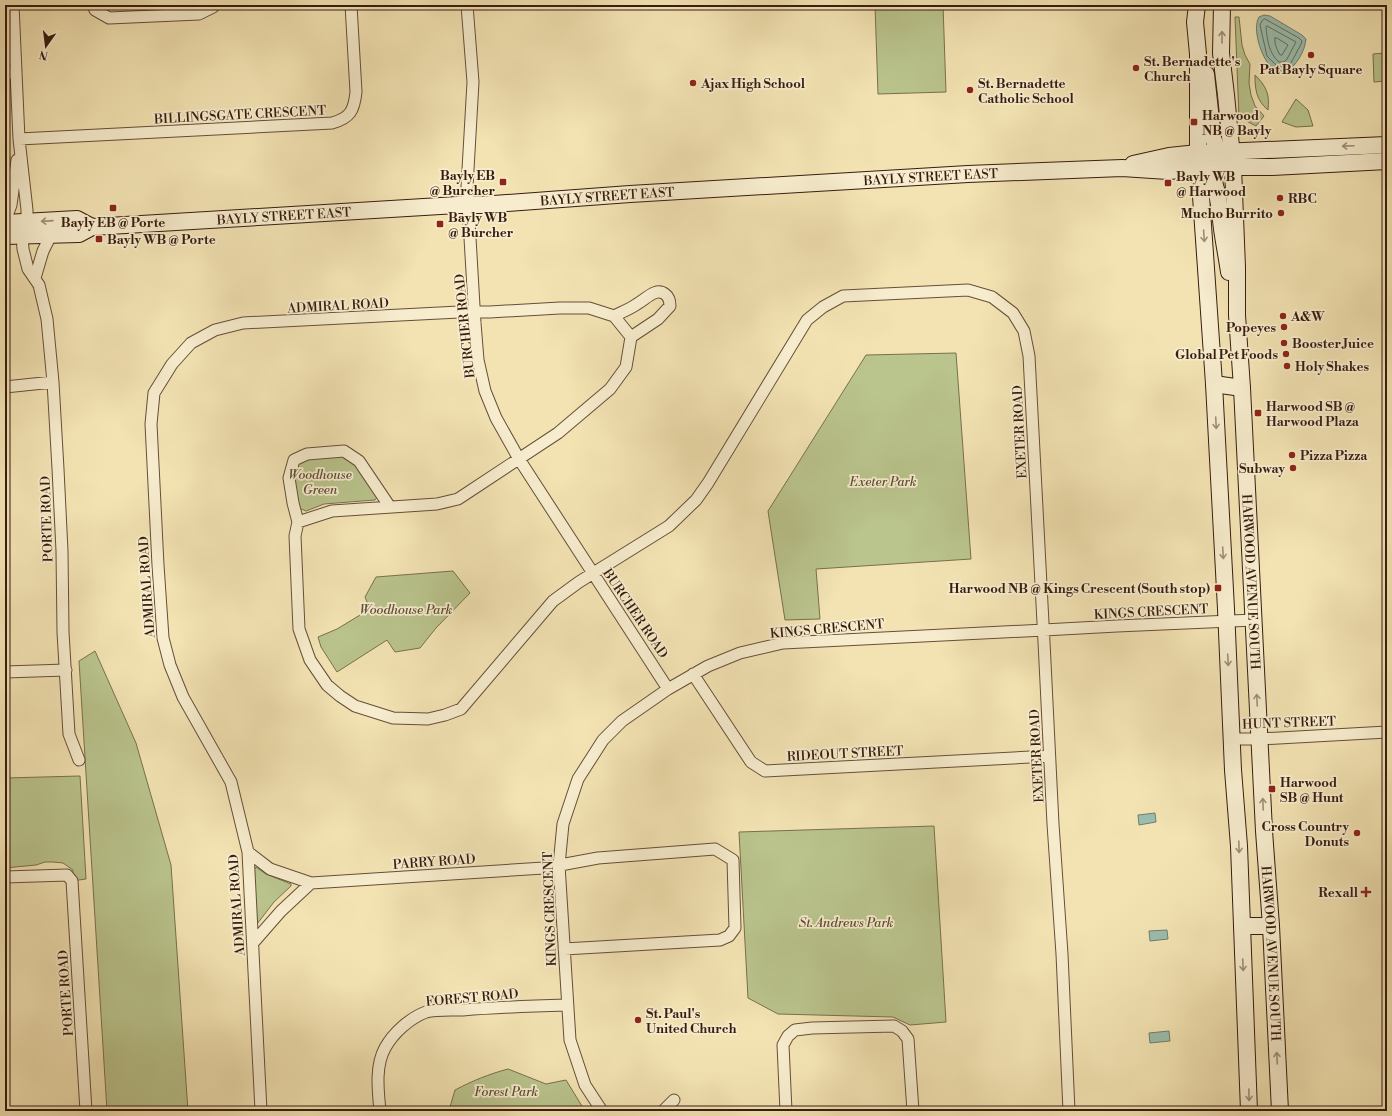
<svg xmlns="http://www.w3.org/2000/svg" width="1392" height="1116" viewBox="0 0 1392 1116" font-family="'Libre Bodoni',serif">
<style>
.green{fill:#bac48d;stroke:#78704e}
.water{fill:#9bbeae;stroke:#737d6f}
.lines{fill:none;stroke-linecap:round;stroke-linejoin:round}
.shore{stroke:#696d5f;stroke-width:1}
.street-casing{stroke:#664e39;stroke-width:13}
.secondary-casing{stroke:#371c10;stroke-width:18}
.street{stroke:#f7edce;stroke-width:11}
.secondary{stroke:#f7edce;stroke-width:16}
.oneway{stroke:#a18f78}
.poi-dot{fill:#8f2418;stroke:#f7edce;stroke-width:1.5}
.labels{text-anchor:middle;stroke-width:3.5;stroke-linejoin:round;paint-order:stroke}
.poi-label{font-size:13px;font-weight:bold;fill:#371c10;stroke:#f7edce;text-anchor:start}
.street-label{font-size:13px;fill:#371c10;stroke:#f7edce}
.park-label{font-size:13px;font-style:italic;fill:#5e4e36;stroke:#f7edce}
</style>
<rect width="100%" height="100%" fill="#f3e3b3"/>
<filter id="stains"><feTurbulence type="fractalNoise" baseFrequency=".005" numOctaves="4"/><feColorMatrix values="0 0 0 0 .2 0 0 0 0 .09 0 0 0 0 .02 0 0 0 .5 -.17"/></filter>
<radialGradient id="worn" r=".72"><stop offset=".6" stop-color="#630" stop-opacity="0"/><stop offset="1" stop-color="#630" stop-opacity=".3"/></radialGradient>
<!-- green -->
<path class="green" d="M875,5H943L946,92L878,94Z
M1235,17H1239L1242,45L1245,55L1250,64L1249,83L1251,95L1255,106L1264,116L1256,126L1239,117Z
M1384,53L1386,81L1374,82L1373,54Z
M1255,75C1266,86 1270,94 1268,110C1256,100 1255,89 1255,75Z
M1296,99L1308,110L1313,126L1296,127L1282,122Z
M956,353L971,559L816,569L820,619L785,620L768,511L866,355Z
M343,455C356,464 373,482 378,496L375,500L324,504L306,511L299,508L293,475L295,467L304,459Z
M453,571L470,593L436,628L420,648L395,652L387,640L337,672L321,647L318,637L337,629L370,609L365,597L376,577Z
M95,651L136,743L171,865L188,1111H107L79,661Z
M80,776L86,879L72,881L73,870L63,863L53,862H45L36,865L5,868V778Z
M934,826L946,1022L910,1025L893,1017L778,1014L748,998L739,832Z
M256,867L266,874L291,884V886L274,902L257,924L255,922L254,870Z
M508,1069L546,1084L566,1080L585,1111H450V1107L455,1090C472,1081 489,1074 508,1069Z"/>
<!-- water -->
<path class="water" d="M1264,15L1270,16L1302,35L1306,39C1305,51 1296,67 1285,72C1282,71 1279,71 1276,70C1264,66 1254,35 1257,23C1257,21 1258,19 1259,17Z
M1155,813L1156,822L1139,825L1138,815Z
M1167,930L1168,939L1150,941L1149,931Z
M1169,1031L1170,1041L1150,1043L1149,1033Z"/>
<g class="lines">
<!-- shore -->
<path class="shore" d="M1265,19L1299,38L1302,41L1301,44L1291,63L1285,67L1277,66L1267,56L1260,25L1262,21Z
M1267,26L1296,42L1287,59L1284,62H1279C1269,54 1267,39 1266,27Z
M1275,38H1277L1288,45L1282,55H1280C1277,50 1274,43 1275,38Z"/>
<defs>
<path id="street" d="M13,5L19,139L27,210V222
M93,5L95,10L109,18L199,14L213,7L214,5
M467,5L473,82L467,187L475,323L478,360L485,391L496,418L519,459L668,689
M5,73H16
M19,139L332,123C350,118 354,111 356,92L351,5
M5,221L11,205L17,160
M22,235L23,249L28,269L39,285L47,319L53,382L58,469L62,551L63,632L69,734L79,760
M35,278L43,251L51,235
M614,316C622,312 630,309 637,304C646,299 656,287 665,294C669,297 670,301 670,306L658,319L631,337
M5,387L53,382
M390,507L359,461L344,451L307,454L294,460L289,478L293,503L298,522L295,536L299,629L310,660L327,685L340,696L355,706L393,718L428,719L445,715L461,709L553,601L579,582L669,526L696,500L708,483L807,320L823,307L843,296L968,290L992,297L1013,313L1024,331L1029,356L1044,642L1053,824L1062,954L1069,1111
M5,672L66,670
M693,674L751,762L765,771L1049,756
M1233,739H1260L1387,732
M248,852L270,869L311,883L544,868L598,858L715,849L733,860L735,928L729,936L720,940L564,949
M5,877L67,875L72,881L86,1111
M253,943L281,911L311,883
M261,1111L248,852L231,782L183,697L170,665L163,638L158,565L151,424L154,393L172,364L191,343L215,330L243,323L459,312H490L560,308H589L614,316L631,337L626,367L610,389L558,433L458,499L437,504L332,511L298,522
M380,1111C378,1090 375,1066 385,1048C393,1033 410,1018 426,1012C436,1009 452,1010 463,1010C498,1007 532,1006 567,1005
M602,1111L585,1085L570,1040L559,865L563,824L578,779L603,740L622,721L668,689L708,666L740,653L783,643L1044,630L1117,626L1254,620
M663,1111L674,1100
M786,1111L783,1045L788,1036L795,1030L812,1028L894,1026L902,1031L908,1039L913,1111"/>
<g id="secondary">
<path d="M1197,5L1195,22L1198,54V153L1214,384L1226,609L1233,770L1239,846L1249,1111"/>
<path id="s1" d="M1222,5L1221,53L1226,95L1233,167L1237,267V315L1242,388L1264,831L1271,926L1280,1111"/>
<path d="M1206,74L1213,138L1218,152L1223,160"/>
<path d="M1204,161C1218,182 1219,205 1222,229C1224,243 1227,258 1229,272"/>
<path d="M1133,164L1169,156L1198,153L1387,145"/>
<path d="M5,223L77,219L92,227"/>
<path id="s2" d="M5,236L79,234L92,227L457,205H480L630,194L968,174L1122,168L1168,171L1233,167H1272L1387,161"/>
<path d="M1214,384L1242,388"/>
<path d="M1242,926H1271"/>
</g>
</defs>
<!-- street casing -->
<use href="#street" class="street-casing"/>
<!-- secondary casing -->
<use href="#secondary" class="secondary-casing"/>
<!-- street -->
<use href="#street" class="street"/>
<!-- secondary -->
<use href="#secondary" class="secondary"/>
</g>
<!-- one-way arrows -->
<defs><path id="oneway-shaft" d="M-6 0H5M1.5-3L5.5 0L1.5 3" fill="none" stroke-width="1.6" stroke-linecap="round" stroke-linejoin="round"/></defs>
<g class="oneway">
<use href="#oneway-shaft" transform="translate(1222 37) rotate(-90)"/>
<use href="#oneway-shaft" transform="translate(1348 146) rotate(178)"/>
<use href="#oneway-shaft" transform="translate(47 221) rotate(176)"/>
<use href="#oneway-shaft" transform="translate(1204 236) rotate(86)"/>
<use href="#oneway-shaft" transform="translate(1216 423) rotate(87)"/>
<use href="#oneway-shaft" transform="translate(1223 553) rotate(87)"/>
<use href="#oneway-shaft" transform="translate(1228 660) rotate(87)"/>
<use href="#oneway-shaft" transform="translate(1257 700) rotate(-93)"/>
<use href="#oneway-shaft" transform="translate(1263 804) rotate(-92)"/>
<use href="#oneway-shaft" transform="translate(1239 847) rotate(88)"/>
<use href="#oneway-shaft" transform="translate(1243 965) rotate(87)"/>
<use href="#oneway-shaft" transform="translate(1277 1058) rotate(-93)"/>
<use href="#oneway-shaft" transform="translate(1249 1095) rotate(88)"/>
</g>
<!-- markers -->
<g class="poi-dot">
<circle cx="1311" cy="55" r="4"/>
<circle cx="1136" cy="68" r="4"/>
<circle cx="693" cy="83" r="4"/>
<circle cx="970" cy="90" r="4"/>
<rect x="1190" y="118" width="8" height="8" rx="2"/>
<rect x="499" y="178" width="8" height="8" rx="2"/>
<rect x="1164" y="179" width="8" height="8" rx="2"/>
<circle cx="1280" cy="198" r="4"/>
<rect x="109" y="204" width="8" height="8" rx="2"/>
<circle cx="1281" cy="213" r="4"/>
<rect x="436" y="220" width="8" height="8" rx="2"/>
<rect x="95" y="235" width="8" height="8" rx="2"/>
<circle cx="1283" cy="316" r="4"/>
<circle cx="1284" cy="327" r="4"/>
<circle cx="1284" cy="343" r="4"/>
<circle cx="1286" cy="354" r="4"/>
<circle cx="1287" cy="366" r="4"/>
<rect x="1254" y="409" width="8" height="8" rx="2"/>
<circle cx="1292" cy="455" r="4"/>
<circle cx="1293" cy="468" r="4"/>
<rect x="1214" y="584" width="8" height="8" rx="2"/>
<rect x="1268" y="785" width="8" height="8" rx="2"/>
<circle cx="1357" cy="833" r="4"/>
<path d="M1364 886h4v4h4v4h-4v4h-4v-4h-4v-4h4z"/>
<circle cx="638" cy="1020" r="4"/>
</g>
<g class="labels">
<!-- poi labels -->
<g class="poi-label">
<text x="1144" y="66">St. Bernadette's<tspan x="1144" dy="15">Church</tspan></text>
<text x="1311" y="74" text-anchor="middle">Pat Bayly Square</text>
<text x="701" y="88">Ajax High School</text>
<text x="978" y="88">St. Bernadette<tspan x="978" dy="15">Catholic School</tspan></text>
<text x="1202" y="120">Harwood<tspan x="1202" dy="15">NB @ Bayly</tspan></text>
<text x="495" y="180" text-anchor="end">Bayly EB<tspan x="495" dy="15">@ Burcher</tspan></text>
<text x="1176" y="181">Bayly WB<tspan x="1176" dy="15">@ Harwood</tspan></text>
<text x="1288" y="203">RBC</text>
<text x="1273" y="218" text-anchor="end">Mucho Burrito</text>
<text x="448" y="222">Bayly WB<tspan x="448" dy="15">@ Burcher</tspan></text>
<text x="113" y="227" text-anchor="middle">Bayly EB @ Porte</text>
<text x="107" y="244">Bayly WB @ Porte</text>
<text x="1291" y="321">A&amp;W</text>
<text x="1276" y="332" text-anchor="end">Popeyes</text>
<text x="1292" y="348">Booster Juice</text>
<text x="1278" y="359" text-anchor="end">Global Pet Foods</text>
<text x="1295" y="371">Holy Shakes</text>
<text x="1266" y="411">Harwood SB @<tspan x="1266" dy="15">Harwood Plaza</tspan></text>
<text x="1300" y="460">Pizza Pizza</text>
<text x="1285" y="473" text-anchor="end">Subway</text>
<text x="1210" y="593" text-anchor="end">Harwood NB @ Kings Crescent (South stop)</text>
<text x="1280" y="787">Harwood<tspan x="1280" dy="15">SB @ Hunt</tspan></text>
<text x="1349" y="831" text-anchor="end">Cross Country<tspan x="1349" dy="15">Donuts</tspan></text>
<text x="1358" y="897" text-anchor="end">Rexall</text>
<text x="646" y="1018">St. Paul's<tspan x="646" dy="15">United Church</tspan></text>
</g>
<!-- street labels -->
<g class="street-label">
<text transform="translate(240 114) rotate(-3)" y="5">BILLINGSGATE CRESCENT</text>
<text dy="5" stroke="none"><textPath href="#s2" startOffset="929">BAYLY STREET EAST</textPath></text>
<text dy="5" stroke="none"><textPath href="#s2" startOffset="605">BAYLY STREET EAST</textPath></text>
<text dy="5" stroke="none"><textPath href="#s2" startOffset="281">BAYLY STREET EAST</textPath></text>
<text transform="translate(338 305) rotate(-3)" y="5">ADMIRAL ROAD</text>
<text transform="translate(464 326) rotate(-96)" y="5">BURCHER ROAD</text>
<text transform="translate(1019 432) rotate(-93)" y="5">EXETER ROAD</text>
<text transform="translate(46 519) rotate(-92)" y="5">PORTE ROAD</text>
<text dy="5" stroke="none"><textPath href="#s1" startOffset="578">HARWOOD AVENUE SOUTH</textPath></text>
<text transform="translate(146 587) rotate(-94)" y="5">ADMIRAL ROAD</text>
<text transform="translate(1151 611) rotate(-3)" y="5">KINGS CRESCENT</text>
<text transform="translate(636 613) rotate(56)" y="5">BURCHER ROAD</text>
<text transform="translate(827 628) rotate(-5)" y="5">KINGS CRESCENT</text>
<text transform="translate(1289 722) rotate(-2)" y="5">HUNT STREET</text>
<text transform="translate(845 753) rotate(-3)" y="5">RIDEOUT STREET</text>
<text transform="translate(1036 756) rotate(-93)" y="5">EXETER ROAD</text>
<text transform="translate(434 861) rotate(-4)" y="5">PARRY ROAD</text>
<text transform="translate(236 905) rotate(-94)" y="5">ADMIRAL ROAD</text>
<text transform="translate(549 909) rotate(-92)" y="5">KINGS CRESCENT</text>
<text dy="5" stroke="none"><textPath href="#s1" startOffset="950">HARWOOD AVENUE SOUTH</textPath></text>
<text transform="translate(65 993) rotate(-94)" y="5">PORTE ROAD</text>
<text transform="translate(472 997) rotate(-5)" y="5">FOREST ROAD</text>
</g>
<!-- park labels -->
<g class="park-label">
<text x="320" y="479">Woodhouse<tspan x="320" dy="15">Green</tspan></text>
<text x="883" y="486">Exeter Park</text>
<text x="406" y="614">Woodhouse Park</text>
<text x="846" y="927">St. Andrews Park</text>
<text x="506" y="1096">Forest Park</text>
</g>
</g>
<!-- margin -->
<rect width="1392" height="1116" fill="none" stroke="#f3e3b3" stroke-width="20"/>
<rect x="6" y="6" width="1380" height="1104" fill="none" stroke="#371c10" stroke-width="2"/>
<rect x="10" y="10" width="1372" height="1096" fill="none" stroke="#371c10"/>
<!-- north arrow -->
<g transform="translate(46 46) rotate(194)" stroke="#f7edce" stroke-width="3" paint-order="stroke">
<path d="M0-3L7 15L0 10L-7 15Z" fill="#371c10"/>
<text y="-6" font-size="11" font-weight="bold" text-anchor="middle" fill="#371c10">N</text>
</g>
<rect width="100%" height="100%" filter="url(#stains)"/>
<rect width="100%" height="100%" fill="url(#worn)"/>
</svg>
